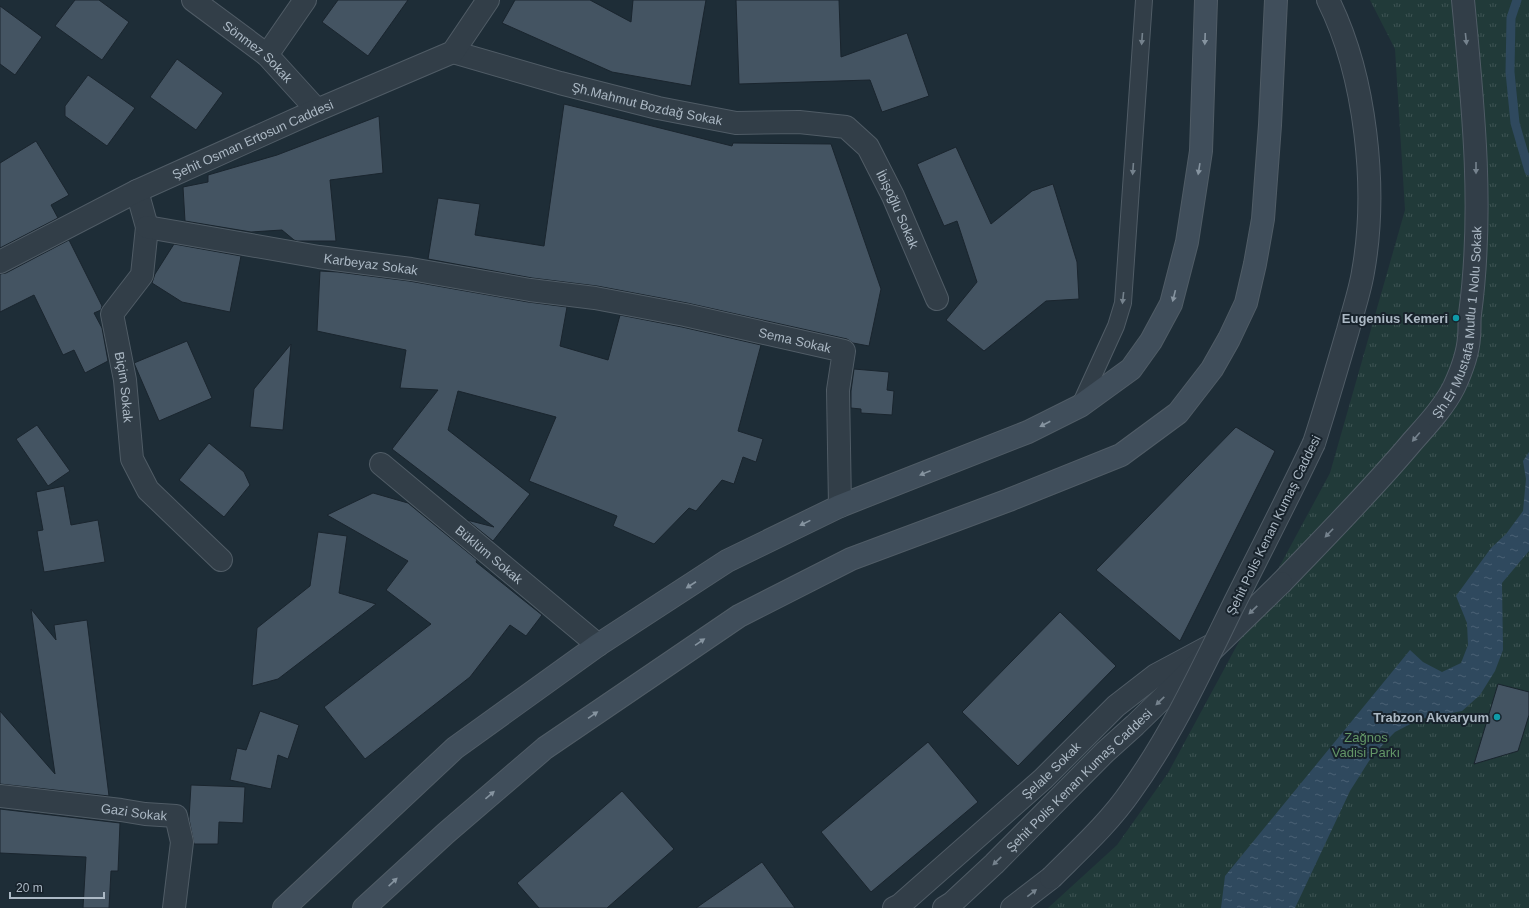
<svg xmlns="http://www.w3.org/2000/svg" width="1529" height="908" viewBox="0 0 1529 908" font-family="Arial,sans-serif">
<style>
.park{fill:url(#park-tufts)}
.water{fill:url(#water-ripples)}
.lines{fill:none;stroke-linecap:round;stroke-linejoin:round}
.stream{stroke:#2f495e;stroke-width:9}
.building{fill:#445462;stroke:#1a252e}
.service-casing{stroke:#505c66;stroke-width:18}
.minor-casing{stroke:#505c66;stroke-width:24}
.tertiary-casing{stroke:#505c66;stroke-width:24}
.secondary-casing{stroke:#505c66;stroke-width:24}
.service{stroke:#323e48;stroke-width:16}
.minor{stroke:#323e48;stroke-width:22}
.tertiary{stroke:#323e48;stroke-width:22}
.secondary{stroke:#404e5b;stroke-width:22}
.tertiary-bridge-casing{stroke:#505c66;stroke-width:24;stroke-linecap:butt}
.tertiary-bridge{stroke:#323e48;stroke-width:22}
.oneway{fill:#75828d}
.oneway2{fill:#8694a0}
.culture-dot{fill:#0f9aa8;stroke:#18232c;stroke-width:1.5}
.labels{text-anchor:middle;stroke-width:4;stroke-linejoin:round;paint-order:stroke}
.street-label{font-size:13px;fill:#acb9c5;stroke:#18232c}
.poi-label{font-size:13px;font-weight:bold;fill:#acb9c5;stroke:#18232c;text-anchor:end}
.park-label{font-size:13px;fill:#639667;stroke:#18232c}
</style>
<defs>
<pattern id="park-tufts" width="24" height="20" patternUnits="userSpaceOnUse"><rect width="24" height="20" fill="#213a39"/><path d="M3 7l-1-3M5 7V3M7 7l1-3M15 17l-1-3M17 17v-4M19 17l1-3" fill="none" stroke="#3f5454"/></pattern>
<pattern id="water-ripples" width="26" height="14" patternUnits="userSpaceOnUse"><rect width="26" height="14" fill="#2f495e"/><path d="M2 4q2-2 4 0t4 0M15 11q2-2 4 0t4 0" fill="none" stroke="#4a6174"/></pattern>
</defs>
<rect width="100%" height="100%" fill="#1e2d37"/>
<!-- park -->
<path class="park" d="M1370,0H1529V908H1048L1117,845L1168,773L1330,473L1405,210L1395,49Z"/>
<!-- water -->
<path class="water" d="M1529,452V551L1502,583L1503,650L1495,671L1480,695L1462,711L1420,719L1395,732L1386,741L1369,761L1350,791L1295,908H1221L1225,876L1410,650L1423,662L1442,672L1461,663L1468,645L1467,623L1456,596L1491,548L1506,534L1523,511L1526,479L1523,461Z"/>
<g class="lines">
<!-- stream -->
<path class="stream" d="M1517,0L1511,18L1510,72L1515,123L1529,171"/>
</g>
<!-- building -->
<path class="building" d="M75,0H99L129,22L102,60L55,26Z
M338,0H408L368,56L322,22Z
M515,0H590L631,22L633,0H706L691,86L612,72L502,23Z
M736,0H839L841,57L907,33L929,96L882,112L870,80L739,84Z
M0,6L42,37L15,75L0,64Z
M177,59L223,93L196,130L150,97Z
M88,75L135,108L107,146L65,116V106Z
M564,104L732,146L733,143L831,144L881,289L869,346L853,343L847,339L687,303L597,286L532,278L428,259L438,198L480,204L475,235L544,246Z
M379,116L383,173L330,180L336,241H297L294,240L282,230L251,232L185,221L183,187L208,182V175L277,155Z
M36,141L69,195L51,205L58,218L0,248V163Z
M956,147L991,224L1032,191L1053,184L1077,262L1079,299L1046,301L984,351L946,320L977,282L957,221L944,226L917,164Z
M69,240L102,306L101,310L94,313L102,328L108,361L85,373L74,350L63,355L34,295L0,312V274L6,273Z
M174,244L241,256L230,312L182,302L152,283L155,274Z
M320,271L338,272L409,281L528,302L567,307L560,346L608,360L620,315L682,327L761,345L738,431L763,439L756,462L743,457L734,484L722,480L696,511L689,508L654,544L613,526L617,516L529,481L556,417L458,391L448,430L530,494L493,541L467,520L494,527L392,449L438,390L400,388L406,350L317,331Z
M187,341L212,398L159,421L134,363Z
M291,344L283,430L250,427L254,389Z
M854,369L889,372L887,390L894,391L892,415L861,413V409L851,408V391Z
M37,425L70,471L48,486L16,439Z
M1236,427L1275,451L1180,641L1096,570Z
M209,443L244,472L250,485L224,517L179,480Z
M64,486L71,525L98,520L105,562L44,572L37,531L43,530L36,492Z
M373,493L408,503L477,560L476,562L542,615L526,636L510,625L470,677L365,759L324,707L431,624L386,590L408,561L327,515Z
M318,532L347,536L339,593L376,604L278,679L252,686L257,628L310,586Z
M31,609L56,640L54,625L87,620L109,796L0,784V711L55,774Z
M1060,612L1116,666L1018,766L962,712Z
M1498,684L1529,692V715L1518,751L1474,764Z
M260,711L299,725L288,759L278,755L271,789L230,780L237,748L246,750Z
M928,742L978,802L871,892L821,832Z
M191,785L245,787L243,823L219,822L218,844H194L189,819Z
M622,791L674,849L607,908H539L517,883Z
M0,809L120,823L118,871H111L109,908H83L86,857L0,853Z
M762,862L795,908H696Z"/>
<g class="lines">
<defs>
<path id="service" d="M1080,405L1116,326L1123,303L1144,0"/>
<g id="minor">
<path id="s1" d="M193,0L267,55L317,110"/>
<path id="s2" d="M453,52L560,83L658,108L736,123L799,122L846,127L868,147L893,196L937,299"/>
<path d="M267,55L305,0"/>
<path id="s3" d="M137,191L147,227L142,275L112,314L125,380L132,459L148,490L221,560"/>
<path id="s4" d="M147,227L319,257L411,269L530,290L595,298L685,315L844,351L838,390L840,506"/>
<path id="s5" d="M381,464L598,645"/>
<path id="s6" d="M1281,583C1325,537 1371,491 1412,442C1427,425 1444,407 1454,387C1461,372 1468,354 1469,337C1470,329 1469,321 1470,314C1484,209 1473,104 1463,0"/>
<path id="s7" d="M0,796L121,810L145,814L176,816L182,842L174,908"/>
<path id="s8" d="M894,908L900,905L1043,779L1116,706L1156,675L1214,644"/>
</g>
<g id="tertiary">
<path id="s9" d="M0,262L137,191L317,110L453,52L488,0"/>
<path d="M1314,443C1326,406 1337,368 1348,330C1353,311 1360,291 1363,272C1378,189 1366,76 1328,0"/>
<path id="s10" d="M944,908L952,903L994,864L1105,752L1135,725L1281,583"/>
<path d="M1012,908L1051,878"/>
</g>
<path id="secondary" d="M284,908L455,748L598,645L727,561L840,506L1028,432L1080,406L1131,369L1151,341L1171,304L1187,242L1201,151L1206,0
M364,908L446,833L545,748L739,616L851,559L1009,500L1121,455L1178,413L1212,369L1229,339L1246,303L1255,264L1263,219L1270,125L1276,0"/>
</defs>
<!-- service casing -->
<use href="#service" class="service-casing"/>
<!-- minor casing -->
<use href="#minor" class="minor-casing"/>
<!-- tertiary casing -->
<use href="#tertiary" class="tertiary-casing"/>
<!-- secondary casing -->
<use href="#secondary" class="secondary-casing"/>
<!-- service -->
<use href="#service" class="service"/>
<!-- minor -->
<use href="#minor" class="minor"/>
<!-- tertiary -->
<use href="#tertiary" class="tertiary"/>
<!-- secondary -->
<use href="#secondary" class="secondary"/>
<defs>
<path id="tertiary-bridge" d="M1051,878C1079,850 1109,823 1131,791C1172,734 1202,669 1233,606C1260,552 1288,498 1314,443"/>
</defs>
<!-- tertiary-bridge casing -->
<use href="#tertiary-bridge" class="tertiary-bridge-casing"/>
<!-- tertiary-bridge -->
<use href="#tertiary-bridge" class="tertiary-bridge"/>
</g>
<!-- one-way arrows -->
<defs><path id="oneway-solid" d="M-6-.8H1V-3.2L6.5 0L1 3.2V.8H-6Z"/></defs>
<g class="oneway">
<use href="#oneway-solid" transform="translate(1142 39) rotate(94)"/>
<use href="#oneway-solid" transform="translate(1466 39) rotate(84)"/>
<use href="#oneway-solid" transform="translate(1476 168) rotate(90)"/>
<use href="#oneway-solid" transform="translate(1133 169) rotate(94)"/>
<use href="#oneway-solid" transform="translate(1123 298) rotate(96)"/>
<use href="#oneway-solid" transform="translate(1416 437) rotate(130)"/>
<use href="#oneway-solid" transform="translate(1329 533) rotate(134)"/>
<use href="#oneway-solid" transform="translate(1253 610) rotate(136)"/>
<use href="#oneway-solid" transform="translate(1160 701) rotate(136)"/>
<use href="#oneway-solid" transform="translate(997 861) rotate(136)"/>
<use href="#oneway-solid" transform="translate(1032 893) rotate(-38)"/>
</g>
<g class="oneway2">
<use href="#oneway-solid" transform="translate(1205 39) rotate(92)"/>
<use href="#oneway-solid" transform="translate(1199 169) rotate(99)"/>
<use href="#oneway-solid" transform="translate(1174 296) rotate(104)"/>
<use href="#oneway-solid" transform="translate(1045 424) rotate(153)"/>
<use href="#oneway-solid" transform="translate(925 473) rotate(158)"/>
<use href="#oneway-solid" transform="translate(805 523) rotate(154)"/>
<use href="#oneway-solid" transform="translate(691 585) rotate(147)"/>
<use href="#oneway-solid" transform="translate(700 642) rotate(-34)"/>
<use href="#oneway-solid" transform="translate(593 715) rotate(-34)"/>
<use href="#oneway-solid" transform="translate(490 795) rotate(-40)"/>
<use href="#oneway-solid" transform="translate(393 882) rotate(-43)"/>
</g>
<!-- markers -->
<g class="culture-dot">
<circle cx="1456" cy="318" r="4"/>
<circle cx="1497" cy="717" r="4"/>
</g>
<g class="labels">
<!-- street labels -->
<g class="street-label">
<text dy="5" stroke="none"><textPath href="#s1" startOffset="83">Sönmez Sokak</textPath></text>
<text dy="5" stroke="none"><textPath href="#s2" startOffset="201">Şh.Mahmut Bozdağ Sokak</textPath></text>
<text dy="5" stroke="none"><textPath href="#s9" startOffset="281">Şehit Osman Ertosun Caddesi</textPath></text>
<text dy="5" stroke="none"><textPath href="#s2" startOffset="501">İbişoğlu Sokak</textPath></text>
<text dy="5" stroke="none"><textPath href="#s4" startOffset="227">Karbeyaz Sokak</textPath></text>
<text dy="5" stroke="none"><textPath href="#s6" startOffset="326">Şh.Er Mustafa Mutlu 1 Nolu Sokak</textPath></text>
<text dy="5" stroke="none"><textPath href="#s4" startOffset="658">Sema Sokak</textPath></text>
<text dy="5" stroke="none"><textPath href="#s3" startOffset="209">Biçim Sokak</textPath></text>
<text transform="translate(1273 525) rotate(-64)" y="5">Şehit Polis Kenan Kumaş Caddesi</text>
<text dy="5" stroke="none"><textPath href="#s5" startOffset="141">Büklüm Sokak</textPath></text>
<text dy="5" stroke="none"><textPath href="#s8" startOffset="209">Şelale Sokak</textPath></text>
<text dy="5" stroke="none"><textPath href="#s10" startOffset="186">Şehit Polis Kenan Kumaş Caddesi</textPath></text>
<text dy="5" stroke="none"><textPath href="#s7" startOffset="135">Gazi Sokak</textPath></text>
</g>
<!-- poi labels -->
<g class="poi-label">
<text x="1448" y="323">Eugenius Kemeri</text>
<text x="1489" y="722">Trabzon Akvaryum</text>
</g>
<!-- park labels -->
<g class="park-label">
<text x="1366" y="742">Zağnos<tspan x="1366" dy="15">Vadisi Parkı</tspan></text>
</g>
</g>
<!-- scale -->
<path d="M10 892v6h94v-6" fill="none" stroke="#acb9c5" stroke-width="2"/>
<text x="16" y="892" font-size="12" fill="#acb9c5" stroke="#18232c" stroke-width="3" paint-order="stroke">20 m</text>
</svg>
